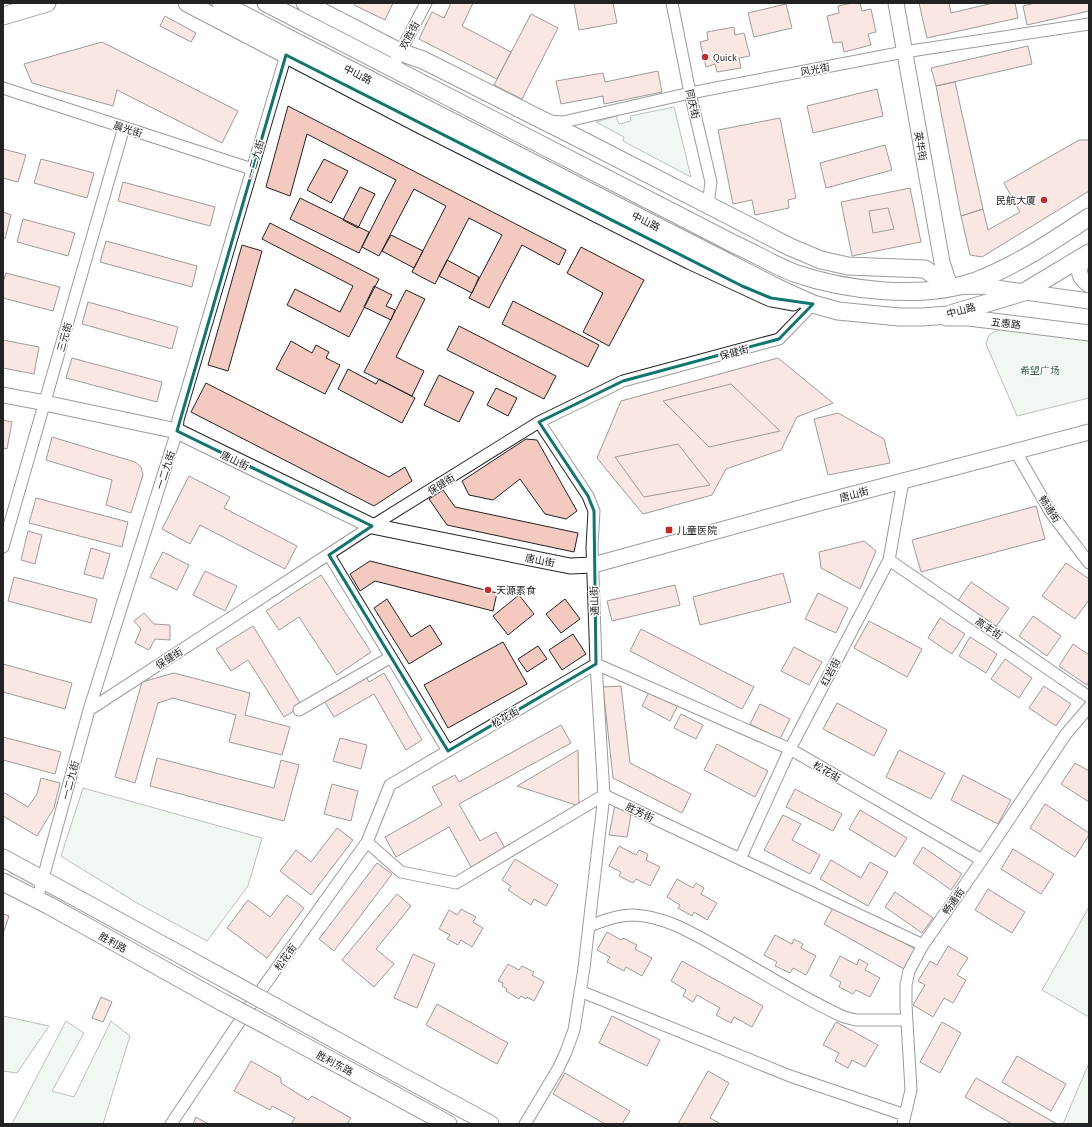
<svg xmlns="http://www.w3.org/2000/svg" width="1092" height="1127" viewBox="0 0 1092 1127" font-family="'Source Sans 3','Noto Sans SC',sans-serif">
<style>
.green{fill:#e0efe3;stroke:#6f6f6f}
.building{fill:#f3c9c0;stroke:#222}
.lines{fill:none;stroke-linecap:round;stroke-linejoin:round}
.street-casing{stroke:#222;stroke-width:13}
.secondary-casing{stroke:#222;stroke-width:17}
.primary-casing{stroke:#222;stroke-width:19}
.street{stroke:#fff;stroke-width:11}
.secondary{stroke:#fff;stroke-width:15}
.primary{stroke:#fff;stroke-width:17}
.primary-bridge-casing{stroke:#222;stroke-width:19;stroke-linecap:butt}
.primary-bridge{stroke:#fff;stroke-width:17}
.marked{fill:none;stroke:#0f766e;stroke-width:3;stroke-linejoin:round}
.poi-dot{fill:#c62828;stroke:#fff;stroke-width:1.5}
.labels{text-anchor:middle;stroke-width:3;stroke-linejoin:round;paint-order:stroke}
.street-label{font-size:10px;fill:#222;stroke:#fff}
.poi-label{font-size:10px;fill:#222;stroke:#fff;text-anchor:start}
.park-label{font-size:10px;fill:#2f5e38;stroke:#fff}
</style>
<rect width="100%" height="100%" fill="#fff"/>
<!-- green -->
<path class="green" d="M674,107L691,177L623,141L624,137L596,122L616,116L619,124L631,121L630,116Z
M1002,328L1089,336V398L1017,416L986,344L989,335Z
M83,788L262,838L248,886L207,941L137,903L61,856Z
M1089,907V1017L1042,990Z
M3,1016L49,1026L17,1073L3,1071Z
M66,1021L84,1033L52,1091L74,1097L111,1021L130,1036L103,1124H12Z
M1089,1063V1124H1063Z"/>
<!-- building -->
<path class="building" d="M355,3H393L385,20L354,5Z
M451,3H473L462,26L511,52L497,79L419,39L432,12L444,18Z
M574,3H613L617,23L579,30Z
M852,3H860L862,11L871,9L876,32L868,34L871,45L844,52L842,42L833,43L827,16L839,13L838,6Z
M919,3H949L951,13L993,3H1015L1018,18L927,38Z
M1035,3H1089V11L1027,25L1023,6Z
M786,4L792,28L754,37L748,13Z
M531,14L558,28L522,99L494,85Z
M165,16L196,33L191,42L160,26Z
M734,27L735,35L744,33L750,56L739,58L741,68L717,72L715,64L706,67L700,42L708,40L707,32Z
M102,42L238,111L222,143L117,90L113,106L32,83L24,64Z
M1028,46L1032,64L936,86L931,68Z
M658,71L662,92L604,104L603,96L561,104L556,81L603,73L605,82Z
M955,82L983,209L961,216L936,86Z
M877,89L883,116L813,133L807,106Z
M288,106L566,250L559,265L522,245L489,308L469,298L502,235L469,218L435,284L412,272L446,206L414,189L379,256L362,247L396,180L307,134L290,196L266,187Z
M780,118L796,198L788,200L789,208L755,215L752,200L733,204L718,130Z
M1079,140H1089V191L982,257L970,255L961,216L983,209L988,230L1020,212L1004,183Z
M885,145L892,170L826,188L820,163Z
M3,149L26,155L18,182L3,178Z
M41,159L94,173L87,198L34,183Z
M324,159L348,171L331,203L307,190Z
M123,182L215,207L210,226L118,201Z
M360,187L375,194L358,228L343,220Z
M910,188L921,242L852,256L841,202Z
M300,198L369,232L359,253L290,219Z
M888,208L894,229L873,233L869,211Z
M3,212L11,215L5,239L3,238Z
M23,219L75,233L68,256L17,242Z
M270,223L379,279L349,337L287,305L295,289L340,312L353,286L262,239Z
M391,235L423,251L414,268L382,251Z
M106,241L197,266L192,287L100,262Z
M242,245L262,251L228,371L208,365Z
M581,247L644,280L609,346L583,332L603,293L567,273Z
M447,260L479,277L472,293L439,276Z
M6,273L60,287L53,311L3,298V282Z
M374,286L392,295L386,306L395,310L391,320L364,307Z
M406,290L425,299L396,357L424,371L412,396L364,372Z
M513,301L599,345L588,367L502,324Z
M88,302L178,327L172,349L82,324Z
M459,326L556,376L544,399L447,350Z
M3,340L39,347L34,374L3,368Z
M291,341L312,353L316,345L329,352L326,358L340,365L325,394L276,369Z
M72,358L162,382L157,402L66,378Z
M778,358L833,403L797,417L781,450L726,469L712,495L643,514L597,458L621,401Z
M348,369L376,384L379,379L415,398L402,423L338,389Z
M439,375L474,392L459,422L424,405Z
M206,383L389,477L405,467L412,481L374,506L191,412Z
M731,384L780,431L709,447L663,401Z
M496,388L517,398L508,416L487,405Z
M838,413L884,439L890,463L828,475L814,419Z
M3,420L12,422L7,449L3,448Z
M52,437L135,462L141,467L143,475L131,513L106,505L112,480L46,460Z
M526,439L537,440L577,511L566,519L545,514L520,479L493,500L469,495L462,481Z
M678,444L710,485L644,497L615,457Z
M189,476L230,497L224,508L297,546L285,569L200,525L190,544L162,529Z
M443,490L455,507L578,533L574,552L447,525L429,499Z
M36,498L128,522L122,547L29,523Z
M1036,506L1045,539L921,572L912,540Z
M28,531L42,535L35,564L21,560Z
M864,541L876,551L860,589L821,568L819,552Z
M91,548L110,554L103,579L84,574Z
M163,552L189,565L177,590L150,577Z
M370,561L497,593L493,611L375,581L360,591L350,574Z
M1066,563L1089,579V600L1075,619L1042,596Z
M205,571L237,586L225,611L193,595Z
M783,573L791,602L700,625L693,597Z
M321,575L371,652L337,675L299,617L279,630L266,611Z
M14,577L97,599L91,623L8,601Z
M971,582L1009,608L995,628L957,602Z
M675,585L680,605L612,621L607,601Z
M818,593L848,608L836,633L805,619Z
M519,595L534,614L508,635L493,616Z
M387,599L411,637L430,625L442,644L409,664L374,608Z
M565,599L580,619L561,633L546,614Z
M144,613L154,624L170,625V640L155,639L149,650L135,643L141,629L134,621Z
M1033,616L1061,636L1047,656L1019,636Z
M940,618L965,634L952,654L928,638Z
M869,621L922,649L907,677L854,648Z
M253,626L302,706L284,717L248,660L231,671L216,649Z
M641,629L754,687L742,709L630,651Z
M573,634L586,654L562,670L549,650Z
M970,637L997,654L986,673L959,656Z
M503,642L527,684L448,728L424,685Z
M1073,644L1089,655V681L1087,685L1059,666Z
M538,646L547,659L527,672L518,659Z
M794,647L822,662L809,685L781,671Z
M1005,659L1032,678L1019,698L991,679Z
M3,664L72,683L65,709L3,692Z
M174,673L250,693L245,715L290,727L282,755L229,742L236,715L173,698L158,703L135,783L115,777L142,682Z
M384,673L422,740L406,750L374,694L334,717L323,699L365,675L369,682Z
M621,686L630,763L691,794L682,813L613,778L603,687Z
M1044,686L1071,704L1056,726L1029,708Z
M650,690L678,705L670,721L642,706Z
M837,703L887,730L874,756L823,729Z
M760,704L790,719L780,739L750,724Z
M681,714L703,725L696,739L674,728Z
M561,725L571,743L459,804L480,841L496,832L505,848L471,867L449,827L396,857L385,837L442,805L432,787L455,775L459,782Z
M3,737L61,752L55,774L3,760Z
M340,738L367,745L361,769L333,761Z
M717,744L768,771L755,797L704,770Z
M578,750L579,806L517,786Z
M899,750L945,773L931,799L886,777Z
M157,758L274,788L281,760L299,765L284,821L150,786Z
M1075,763L1089,771V802L1061,784Z
M963,775L1011,800L998,824L951,800Z
M41,778L60,783L54,808L37,836L3,816V792L28,807L37,794Z
M332,784L358,791L351,821L324,814Z
M795,789L842,814L833,831L786,807Z
M1045,804L1089,833V835L1075,857L1030,828Z
M615,805L632,809L627,837L609,835Z
M860,810L907,838L895,857L849,829Z
M783,815L801,824L792,840L820,855L810,874L764,850Z
M337,828L353,840L311,895L280,871L296,850L311,862Z
M619,846L636,855L639,850L648,854L646,860L660,867L650,886L636,879L633,883L619,876L621,872L609,866Z
M923,847L962,874L951,890L913,863Z
M1013,849L1054,874L1041,894L1001,869Z
M515,859L558,885L546,906L534,899L531,905L508,890L511,886L502,880Z
M831,860L861,878L870,862L888,872L868,906L820,879Z
M377,863L392,874L334,951L319,939Z
M677,879L693,888L696,883L704,888L701,894L717,903L707,920L694,912L692,916L678,908L680,905L667,897Z
M988,889L1025,912L1012,933L975,910Z
M895,892L933,918L922,933L885,907Z
M397,894L411,906L376,949L394,964L374,987L342,960Z
M287,895L304,908L267,958L227,928L248,900L270,917Z
M835,904L915,949L904,969L824,924Z
M461,909L476,917L473,922L483,928L472,947L461,940L458,945L447,939L450,935L439,929L449,910L457,915Z
M3,914L9,916L3,934Z
M607,932L621,940L623,938L637,945L635,949L652,958L642,976L626,967L624,971L607,962L610,957L597,950Z
M775,935L792,944L794,939L803,944L801,948L816,956L806,975L793,968L790,973L775,966L777,962L764,955Z
M948,946L968,958L957,975L966,980L953,1003L944,998L933,1017L913,1005L925,985L918,981L930,961L937,965Z
M413,954L435,964L417,1008L394,998Z
M840,956L857,965L859,959L868,964L865,970L880,978L870,997L856,990L853,994L839,987L841,982L830,976Z
M682,961L763,1006L752,1027L734,1017L731,1023L716,1015L720,1008L697,995L693,1002L683,996L686,990L671,981Z
M508,964L519,970L522,966L534,972L532,975L544,982L534,1001L527,997L526,999L521,996L519,999L506,991L507,989L502,986L503,983L498,981Z
M101,997L112,1002L103,1022L92,1018Z
M437,1004L508,1043L497,1064L426,1025Z
M612,1016L660,1040L647,1066L599,1043Z
M836,1022L878,1045L865,1067L852,1060L848,1068L835,1061L839,1053L823,1045Z
M942,1022L961,1033L940,1073L920,1062Z
M1017,1056L1066,1084L1051,1111L1002,1082Z
M251,1061L281,1078V1083L308,1100L312,1096L351,1118L347,1124H291L295,1118L272,1106L270,1110L234,1091Z
M708,1071L729,1083L710,1118L721,1124H678Z
M565,1073L630,1111L622,1124H605L553,1094Z
M976,1078L1057,1124H1012L965,1097Z
M196,1117L208,1124H193Z"/>
<g class="lines">
<defs>
<path id="street" d="M672,3L690,93L711,182L708,205
M392,68L426,3
M3,88L252,169
M550,121L563,122L690,93L904,52L1089,24
M1016,452L1051,513L1089,563
M3,547L124,127
M329,555L448,751
M889,560L1089,697
M89,710L372,526L539,422L623,381L779,339L813,304
M299,710L391,657
M367,842L401,872L456,883L604,795L923,945
M740,859L790,749L889,560L903,481
M37,900L89,710L177,431L178,420L286,55L289,49
M589,926C603,921 618,915 633,915C667,916 697,936 726,952C765,974 804,999 844,1017L856,1020H907
M580,991L790,1076L905,1115
M171,1124L254,1000L367,842L390,785L596,664L790,749L982,860
M525,1124L558,1069L566,1052L574,1030L584,968L604,795L596,664L592,547L594,511L588,496L539,422
M903,1124L911,1090L906,1005V985L909,971L923,945L982,860L1066,734L1089,707"/>
<path id="secondary" d="M896,3L942,262L950,287L982,286L1089,301
M1089,256L1079,267C1079,276 1082,280 1089,285
M946,318H969L1089,333
M3,395L35,401L177,431L372,526L570,566L593,565L615,559L804,507L1089,432"/>
<path id="primary" d="M187,3L423,126L691,261L771,298L793,302
M221,3L294,41L782,290L813,304L838,311L899,317H923L947,315L1024,292L1089,253
M266,3L734,244C754,253 774,265 794,273C846,291 923,300 976,281C1017,265 1053,241 1089,217
M305,3L400,52L423,60L576,137L790,247L821,260L848,266L925,269L950,287
M3,16L47,3
M3,858L188,959
M3,882L50,906L222,1002
M273,1029L448,1124
M361,1054L490,1124"/>
</defs>
<!-- street casing -->
<use href="#street" class="street-casing"/>
<!-- secondary casing -->
<use href="#secondary" class="secondary-casing"/>
<!-- primary casing -->
<use href="#primary" class="primary-casing"/>
<!-- street -->
<use href="#street" class="street"/>
<!-- secondary -->
<use href="#secondary" class="secondary"/>
<!-- primary -->
<use href="#primary" class="primary"/>
<defs>
<path id="primary-bridge" d="M188,959L361,1054
M222,1002L273,1029"/>
</defs>
<!-- primary-bridge casing -->
<use href="#primary-bridge" class="primary-bridge-casing"/>
<!-- primary-bridge -->
<use href="#primary-bridge" class="primary-bridge"/>
</g>
<!-- marked area -->
<path d="M0 0H1092V1127H0ZM286,55L742,286L771,298L813,304L779,339L623,381L539,422L588,496L594,511L596,664L448,751L329,555L372,526L177,431Z" fill="#fff" fill-opacity=".55" fill-rule="evenodd"/>
<path class="marked" d="M286,55L742,286L771,298L813,304L779,339L623,381L539,422L588,496L594,511L596,664L448,751L329,555L372,526L177,431Z"/>
<!-- markers -->
<g class="poi-dot">
<circle cx="705" cy="57" r="4"/>
<circle cx="1044" cy="200" r="4"/>
<rect x="665" y="526" width="8" height="8" rx="2"/>
<circle cx="488" cy="590" r="4"/>
</g>
<g class="labels">
<!-- street labels -->
<g class="street-label">
<text transform="translate(409 35) rotate(-62)" y="4">欢胜街</text>
<text transform="translate(815 69) rotate(-11)" y="4">风光街</text>
<text transform="translate(358 74) rotate(27)" y="4">中山路</text>
<text transform="translate(693 104) rotate(77)" y="4">同庆街</text>
<text transform="translate(128 129) rotate(18)" y="4">晨光街</text>
<text transform="translate(921 146) rotate(80)" y="4">英华街</text>
<text transform="translate(255 159) rotate(-74)" y="4">一二九街</text>
<text transform="translate(646 221) rotate(27)" y="4">中山路</text>
<text transform="translate(961 310) rotate(-15)" y="4">中山路</text>
<text transform="translate(1006 323) rotate(7)" y="4">五惠路</text>
<text transform="translate(64 337) rotate(-74)" y="4">三元街</text>
<text transform="translate(734 352) rotate(-15)" y="4">保健街</text>
<text transform="translate(235 460) rotate(26)" y="4">唐山街</text>
<text transform="translate(165 470) rotate(-72)" y="4">一二九街</text>
<text transform="translate(441 484) rotate(-32)" y="4">保健街</text>
<text transform="translate(854 494) rotate(-15)" y="4">唐山街</text>
<text transform="translate(1050 509) rotate(57)" y="4">畅通街</text>
<text transform="translate(540 560) rotate(11)" y="4">唐山街</text>
<text transform="translate(594 601) rotate(-92)" y="4">通山街</text>
<text transform="translate(989 628) rotate(34)" y="4">高丰街</text>
<text transform="translate(169 658) rotate(-33)" y="4">保健街</text>
<text transform="translate(830 672) rotate(-62)" y="4">红岩街</text>
<text transform="translate(505 717) rotate(-30)" y="4">松花街</text>
<text transform="translate(827 771) rotate(30)" y="4">松花街</text>
<text transform="translate(70 780) rotate(-75)" y="4">一二九街</text>
<text transform="translate(640 812) rotate(25)" y="4">胜芳街</text>
<text transform="translate(953 901) rotate(-55)" y="4">畅通街</text>
<text transform="translate(113 942) rotate(29)" y="4">胜利路</text>
<text transform="translate(285 957) rotate(-54)" y="4">松花街</text>
<text transform="translate(335 1063) rotate(28)" y="4">胜利东路</text>
</g>
<!-- poi labels -->
<g class="poi-label">
<text x="713" y="61">Quick</text>
<text x="1036" y="204" text-anchor="end">民航大厦</text>
<text x="677" y="534">儿童医院</text>
<text x="496" y="594">天源素食</text>
</g>
<!-- park labels -->
<g class="park-label">
<text x="1040" y="374">希望广场</text>
</g>
</g>
<!-- border -->
<rect width="1092" height="1127" fill="none" stroke="#222222" stroke-width="8"/>
</svg>
